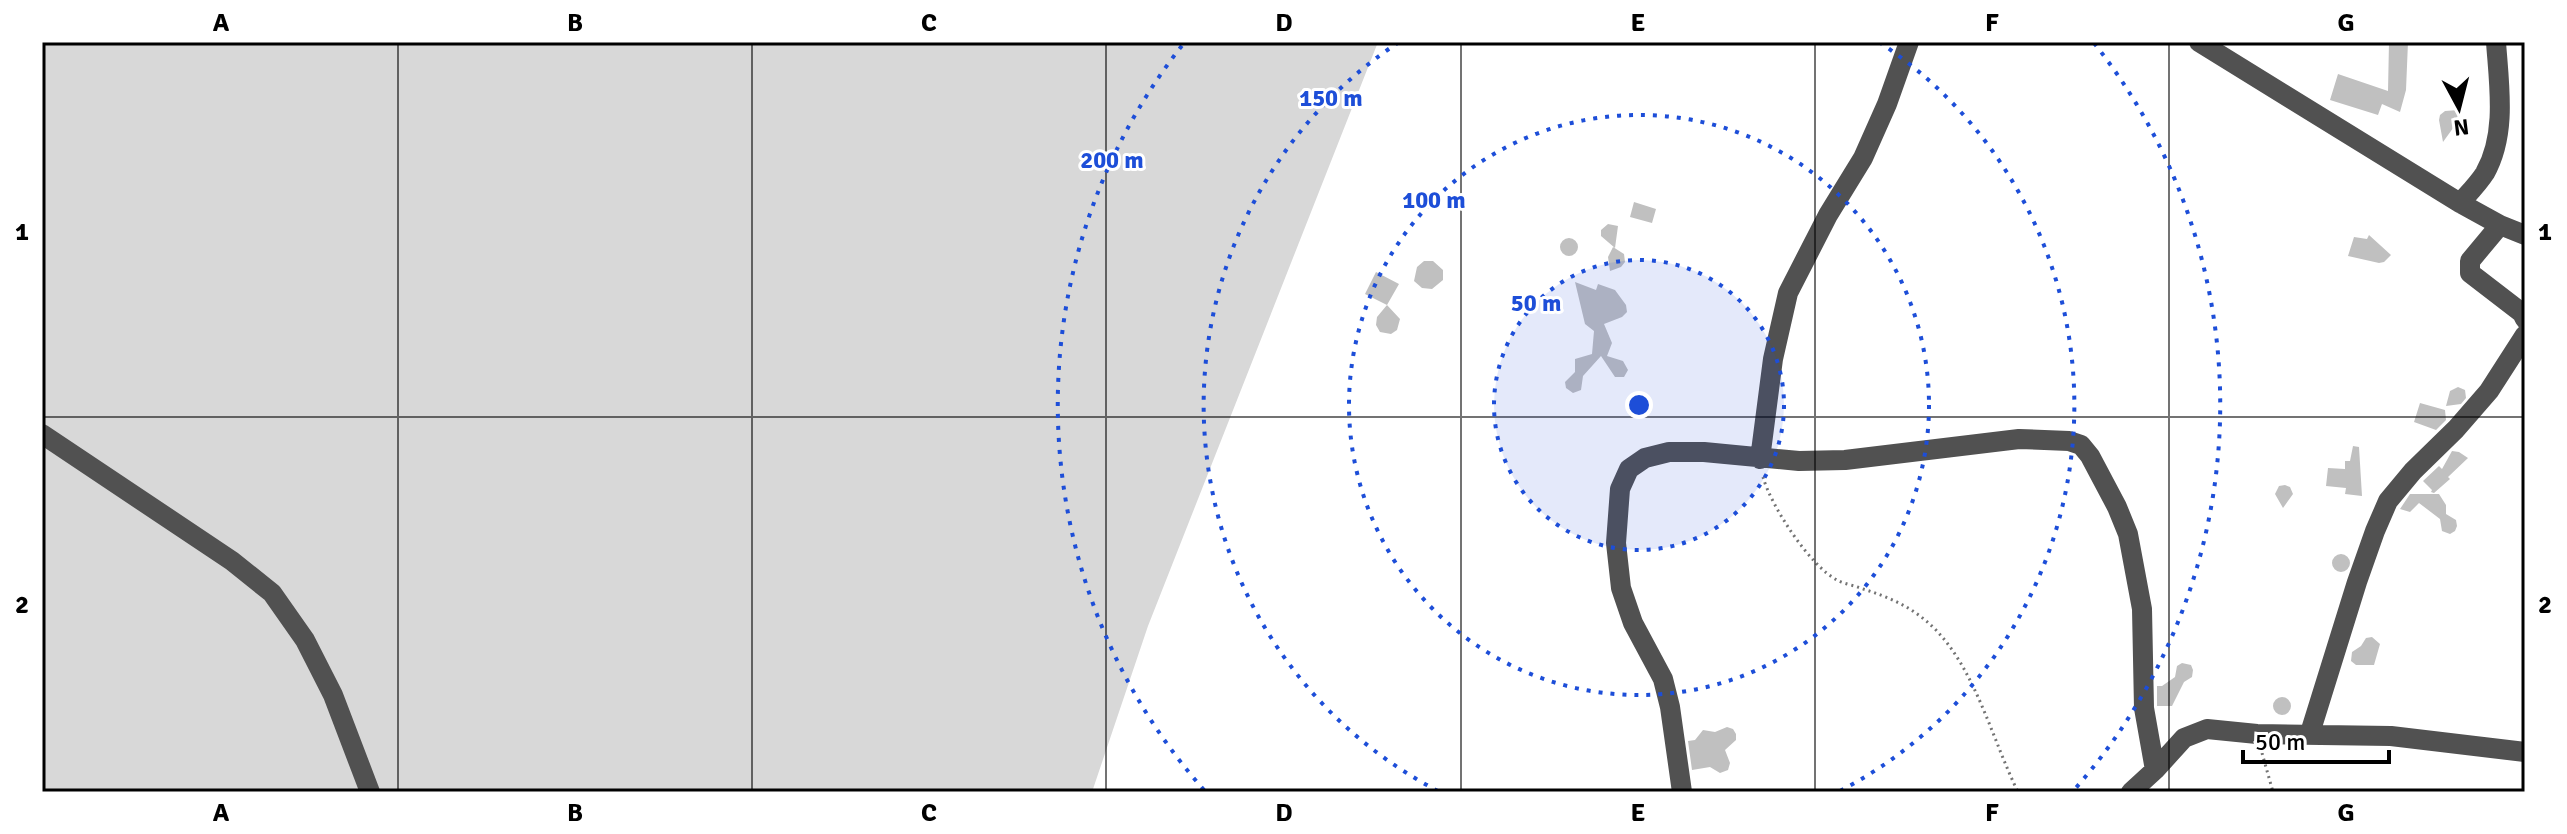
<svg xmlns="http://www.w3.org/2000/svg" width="2567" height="834" viewBox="0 0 2567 834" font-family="Signika,sans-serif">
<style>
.green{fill:#d8d8d8}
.building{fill:#c0c0c0}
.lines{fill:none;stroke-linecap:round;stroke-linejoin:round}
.path{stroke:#737373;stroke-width:3;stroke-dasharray:2 4;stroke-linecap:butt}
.minor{stroke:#515151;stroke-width:20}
.grid{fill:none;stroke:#000;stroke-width:2;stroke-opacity:0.55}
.ring{fill:none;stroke:#1d4ed8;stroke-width:4;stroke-dasharray:4 8}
.centre{fill:#1d4ed8;stroke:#fff;stroke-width:4}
.ring-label{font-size:24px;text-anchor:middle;font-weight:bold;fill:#1d4ed8;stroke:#fff;stroke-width:6;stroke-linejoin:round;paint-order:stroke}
.neatline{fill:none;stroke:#000;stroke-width:3}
.grid-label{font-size:26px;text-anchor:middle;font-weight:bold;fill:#000}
</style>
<rect width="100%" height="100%" fill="#fff"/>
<!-- green -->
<path class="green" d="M42,42H1378L1148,626L1092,792H42Z"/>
<!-- building -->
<path class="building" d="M2389,42H2408L2406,90L2400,112L2382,104L2378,115L2330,100L2338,74L2388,91Z
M2459,110L2456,124L2443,142L2439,120L2440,115L2445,111Z
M1634,202L1656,209L1652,223L1630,217Z
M1608,224L1618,226L1615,248L1601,236V230Z
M2369,235L2391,255L2384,262L2379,263L2348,256L2354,237L2367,239Z
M1560 247a9 9 0 1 1 18 0a9 9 0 1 1-18 0Z
M1613,247L1624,254L1625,262L1621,267L1610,271L1608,257Z
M1424,261H1433L1443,270V280L1432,289L1422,288L1414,281L1417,267Z
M1376,272L1399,284L1387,305L1400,319L1397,330L1391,334L1380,332L1376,325L1377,317L1387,305L1365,294Z
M1575,282L1596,290L1598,284L1615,290L1626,305L1627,312L1622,317L1604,324L1612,343L1607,356L1623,361L1628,370L1624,377H1615L1601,356L1583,376L1581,390L1573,393L1566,388L1565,382L1575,372V359L1592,354L1594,331L1585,324Z
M2458,387L2465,390L2466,398L2461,404L2446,406L2450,391Z
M2420,403L2445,410L2446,420L2436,430L2414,422Z
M2353,446L2359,447L2362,496L2345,494L2346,488L2326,486L2328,468L2345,469V461H2350Z
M2452,451L2459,452L2468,458L2448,477L2450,479L2434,493L2431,492L2432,490L2423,481L2439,466L2442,469Z
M2285,485L2290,487L2293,494L2283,508L2275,494L2279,486Z
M2410,494H2439L2446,505V514L2456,520L2457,526L2455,531L2450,534L2442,531L2440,519L2419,503L2410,512L2400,509Z
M2332 563a9 9 0 1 1 18 0a9 9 0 1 1-18 0Z
M2372,637L2380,644L2374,665H2356L2351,661L2352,652L2361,646L2366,638Z
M2182,663L2191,665L2193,670L2192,677L2184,682L2172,706H2157V686H2162L2175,677L2177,666Z
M2273 706a9 9 0 1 1 18 0a9 9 0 1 1-18 0Z
M1727,727L1733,729L1736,734V740L1725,750L1730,763L1728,770L1720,773L1710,767L1692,770L1688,741L1695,740L1703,730L1715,732Z"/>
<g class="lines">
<!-- path -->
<path class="path" d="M1763,477C1771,506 1810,566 1837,580C1844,584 1853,585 1860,588C1889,597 1913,607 1935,629C1976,671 1992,739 2018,792
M2262,753L2273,792"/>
<!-- minor -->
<path class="minor" d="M2199,42L2460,203L2500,225L2525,235
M2460,203C2468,194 2478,184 2485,173C2507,134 2499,85 2496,42
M2500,225L2470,261V273L2522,313L2525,319
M42,434L232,561L272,593L305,640L333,695L370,792
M1760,459L1773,359L1788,293L1828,215L1863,158L1887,104L1909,42
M2310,733L2357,582L2375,531L2388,501L2413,471L2456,429L2489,391L2525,335
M1682,792L1670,707L1663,679L1633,623L1621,588L1616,543L1620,489L1629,469L1645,458L1669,452H1704L1799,461L1845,460L2019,439L2069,441L2081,445L2090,456L2117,507L2128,534L2142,609L2144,708L2155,770
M2131,792L2155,770L2184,738L2207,729L2257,734L2391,736L2525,752"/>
</g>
<!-- grid -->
<path class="grid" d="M398,42V792M752,42V792M1106,42V792M1461,42V792M1815,42V792M2169,42V792M42,417H2525"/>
<!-- distance rings -->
<circle cx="1639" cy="405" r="145" fill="#1d4ed8" fill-opacity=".12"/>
<g class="ring">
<circle cx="1639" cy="405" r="145"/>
<circle cx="1639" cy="405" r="290"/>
<path d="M1438 791A435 435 0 0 1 1399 42M1879 42A435 435 0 0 1 1840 791"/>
<path d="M1204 790A581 581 0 0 1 1184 43M2094 43A581 581 0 0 1 2074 790"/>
</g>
<circle cx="1639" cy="405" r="12" class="centre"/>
<g class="ring-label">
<text x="1331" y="106">150 m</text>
<text x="1112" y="168">200 m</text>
<text x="1434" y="208">100 m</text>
<text x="1536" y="311">50 m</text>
</g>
<!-- border -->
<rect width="2567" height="834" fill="none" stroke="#ffffff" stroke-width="88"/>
<!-- north arrow -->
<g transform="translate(2459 108) rotate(173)" stroke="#ffffff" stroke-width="6" paint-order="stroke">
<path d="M0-6L14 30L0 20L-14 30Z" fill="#000000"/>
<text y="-12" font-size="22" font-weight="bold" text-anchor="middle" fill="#000000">N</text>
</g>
<!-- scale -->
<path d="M2243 750v12h146v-12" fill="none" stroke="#000000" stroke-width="4"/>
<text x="2255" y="750" font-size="24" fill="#000000" stroke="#ffffff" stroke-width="6" paint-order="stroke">50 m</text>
<rect x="44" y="44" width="2479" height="746" class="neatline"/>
<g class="grid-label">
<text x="221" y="31">A</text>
<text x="575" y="31">B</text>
<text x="929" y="31">C</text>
<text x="1284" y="31">D</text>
<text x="1638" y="31">E</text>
<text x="1992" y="31">F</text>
<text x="2346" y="31">G</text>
<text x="22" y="240">1</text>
<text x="2545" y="240">1</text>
<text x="22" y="613">2</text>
<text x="2545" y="613">2</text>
<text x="221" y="821">A</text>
<text x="575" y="821">B</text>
<text x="929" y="821">C</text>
<text x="1284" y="821">D</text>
<text x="1638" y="821">E</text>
<text x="1992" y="821">F</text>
<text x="2346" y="821">G</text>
</g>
</svg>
